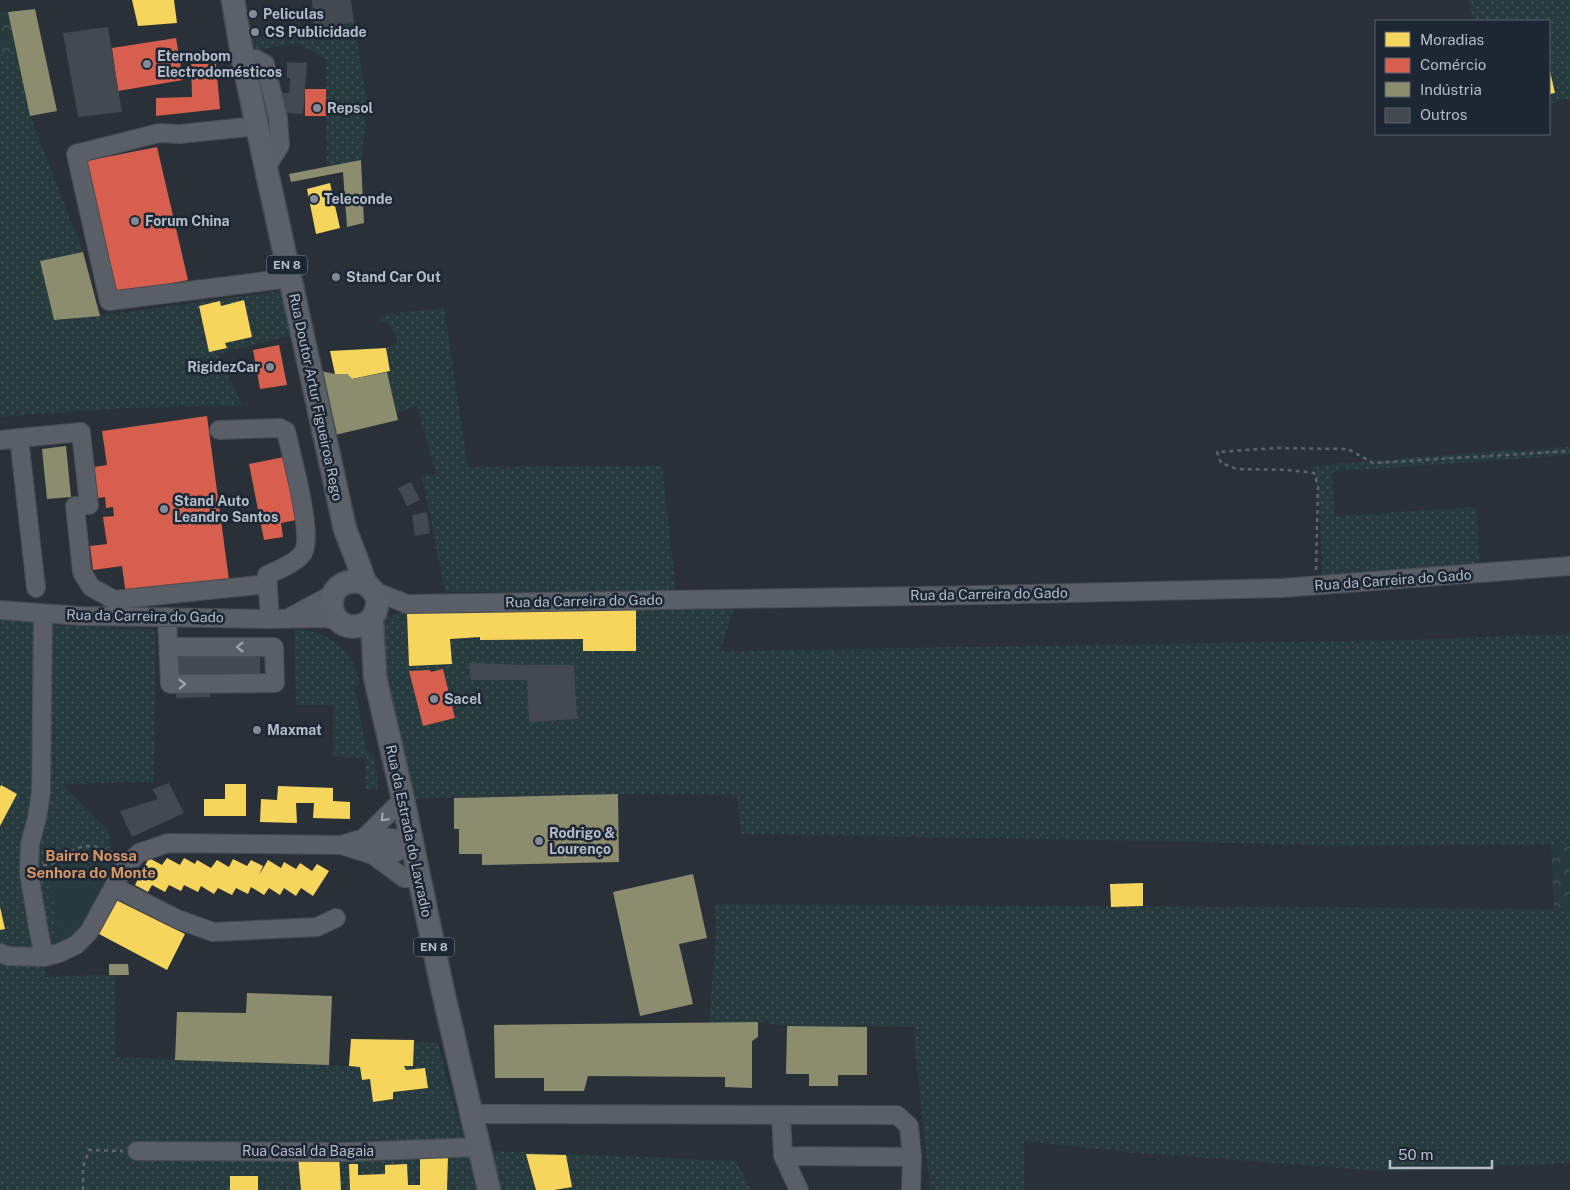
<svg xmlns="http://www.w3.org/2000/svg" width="1570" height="1190" viewBox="0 0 1570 1190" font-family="'Public Sans',sans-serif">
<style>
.grass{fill:url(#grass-dots)}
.forest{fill:url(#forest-crowns)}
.park{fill:#273a3e}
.homes{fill:#f6d55c}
.shops{fill:#d6604d}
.industry{fill:#8c8c6e}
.building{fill:#444950}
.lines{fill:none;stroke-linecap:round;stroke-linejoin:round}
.minor-casing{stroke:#484c53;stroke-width:20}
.major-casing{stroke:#484c55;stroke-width:25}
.path{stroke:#5d636a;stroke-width:2.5;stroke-dasharray:4 4;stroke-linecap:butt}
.minor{stroke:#5a5e66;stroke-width:18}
.major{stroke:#5c6168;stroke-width:22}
.oneway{stroke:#a2a9b5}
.poi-dot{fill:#848b96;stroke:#1d2633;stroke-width:2}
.labels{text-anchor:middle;stroke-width:5;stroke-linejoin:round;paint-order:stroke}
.shield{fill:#1d2633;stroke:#878f9c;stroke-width:1}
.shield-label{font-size:12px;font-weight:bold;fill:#b4bcc9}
.poi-label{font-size:14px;font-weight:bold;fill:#b4bcc9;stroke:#1d2633;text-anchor:start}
.street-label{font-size:14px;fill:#b4bcc9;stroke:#1d2633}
.neighbourhood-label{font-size:15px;font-weight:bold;fill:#d59563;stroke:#1d2633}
</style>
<defs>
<pattern id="grass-dots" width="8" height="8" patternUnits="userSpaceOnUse" patternTransform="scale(1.25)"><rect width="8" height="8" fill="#273a3e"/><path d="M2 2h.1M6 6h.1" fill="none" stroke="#445559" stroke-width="1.8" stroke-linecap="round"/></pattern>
<pattern id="forest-crowns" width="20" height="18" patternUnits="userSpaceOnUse" patternTransform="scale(1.25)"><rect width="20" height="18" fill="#273a3e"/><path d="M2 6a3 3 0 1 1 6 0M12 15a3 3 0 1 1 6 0" fill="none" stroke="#445559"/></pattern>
</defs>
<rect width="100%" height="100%" fill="#2a3038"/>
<!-- grass -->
<path class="grass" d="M1467,0H1570V98L1549,104V21H1475Z
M354,22L367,104L361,162L327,168L326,61L314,52L297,43L254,51L253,38Z
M16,50L30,116L83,252L40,261L54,320C130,313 205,301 281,291L292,335L218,354L243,406L124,408L0,417V53Z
M444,308L468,467L662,466L676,593L445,592L422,477L436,474L417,406L397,413L387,372L390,371L386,348L395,344L397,338C393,330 390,324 380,321V315Z
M1570,447V455L1332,472L1334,516L1476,507L1480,573L1323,585L1318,487L1311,466L1456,454Z
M736,602L720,651L1403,640L1570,634V844L1338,846L1203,842L741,834L737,795L618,794L429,798L408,801L387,702L380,628C385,615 392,615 404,611L407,613L409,666L451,664L450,639L480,637V640L583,639L584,651H635L636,608L642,610Z
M0,617L67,626L155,629L156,638L154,782L62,784L109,831L114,887L44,957L45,977L116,974L115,1057L348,1066L351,1039L438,1043L476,1190H0Z
M294,629C328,630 353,649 359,682L355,689L366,749L374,755L378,782L377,790L365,789V759L333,756V705H296Z
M715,904L1570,909V1163L1382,1171L1126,1152L1024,1141V1190H930L913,1027L787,1026L758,1022H709L716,932Z
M493,1151L736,1161L751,1190H501Z"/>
<!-- forest -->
<path class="forest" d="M0,12H8L16,50L0,53Z
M1551,844H1570V909L1554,910Z"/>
<!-- park -->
<path class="park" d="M86,850L106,853L118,862L79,934L52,950L46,942L58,939L49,867C66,866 71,854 86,850Z"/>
<!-- homes -->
<path class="homes" d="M132,0H174L177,23L138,26Z
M1549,67L1555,93L1549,94Z
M330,183L340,228L316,234L307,189Z
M244,300L252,337L225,343L227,348L209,352L199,306L220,301L221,306Z
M386,348L390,371L352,379L347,374H335L330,351Z
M636,608V651H583V639L480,640V637L450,639L452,664L409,666L407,613Z
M225,784H246V816H204V799H225Z
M1,785L17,794L0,826V787Z
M278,786L333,788V801L350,802V819L313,818L314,803H296L297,823L260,822L261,799L277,800Z
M149,858L162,865L167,858L180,865L184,858L195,864L197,860L211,868L217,860L229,867L233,859L247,866L251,860L263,866L259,875L268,860L281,868L284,862L296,869L300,863L312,871L317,864L329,871L313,896L301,888L296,896L284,888L280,895L269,888L264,895L251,887L248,894L236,888L232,895L218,888L214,894L201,886L198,892L184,885L181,891L169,885L165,892L152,885L148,892L135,885Z
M1143,883V906L1111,907L1110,884Z
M116,900L185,934L167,970L99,934Z
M0,907L5,929L0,930Z
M351,1039L414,1040L413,1066H404L406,1070L425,1068L428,1088L393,1092V1099L373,1102L370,1079L362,1080L360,1067L349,1066Z
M526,1154L566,1155L572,1187L554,1190H536Z
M420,1155L448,1156L447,1190H350L349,1164H358V1175L385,1174V1165L407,1164L408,1185H420Z
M298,1156H339L341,1190H301Z
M230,1176H258V1190H230Z"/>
<!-- shops -->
<path class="shops" d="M176,38L183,80L118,91L112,48Z
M191,64H216L220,109L156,116V98L192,97Z
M305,89H326V116H305Z
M157,147L188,280L113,295L81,162Z
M279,345L287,385L260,389L253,350Z
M207,416L229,580L126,595L122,566L93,570L90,546L107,544L103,517L114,516L113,507L106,508L105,497L98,498L94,467L107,465L102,431Z
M284,457L296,520L281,523L283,537L264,540L249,464Z
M443,669L455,718L423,726L409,671L430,670L431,672Z"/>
<!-- industry -->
<path class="industry" d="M35,9L57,111L30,116L8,12Z
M361,160L364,223L347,227L343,172L291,182L289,174Z
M83,252L100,316L54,320L40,261Z
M321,371L335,374H347L352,379L387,372L398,420L335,435Z
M66,446L71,497L47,499L42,449Z
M618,794L619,862L482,865V854H459V829H454V798Z
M693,874L707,938L679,944L693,1004L640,1016L613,892Z
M109,964H128L129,975H109Z
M247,993L332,996L329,1065L175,1060L177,1012L246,1013Z
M758,1022V1037L752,1041V1088L725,1087V1077L588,1076L584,1091H544V1078H495L494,1025Z
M787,1026L867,1027V1075H838V1086H809V1074H786Z"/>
<!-- building -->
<path class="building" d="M312,0H351L354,22L314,29Z
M108,27L122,112L78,117L63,33Z
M287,62L307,63L303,114L277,112L273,92L289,93L290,78H287Z
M411,482L420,500L407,506L398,488Z
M427,512L430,533L415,536L412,515Z
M260,654V674L176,675V655Z
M469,663L529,665H574L577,719L529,722L527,680H471Z
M210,688V697L176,698V689Z
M169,783L184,813L132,837L120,811L158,799L152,789Z"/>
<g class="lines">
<defs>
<path id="minor" d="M243,60L256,59L265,64L278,118L280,145L266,168
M257,126L180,134L159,133L76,154L109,301L290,278
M219,430L280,428L286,431C291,454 314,535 303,553C296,563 278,570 267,575L270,619
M19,438L81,432L89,505L75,506L82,572L91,587L114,600L268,584
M0,440L19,438L36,588
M374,591L407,604L984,595L1282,588L1570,566
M0,610L81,616L270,619L323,618L339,621
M43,614L41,792L37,818L30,844L29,873L38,927L44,957
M292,616L333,594
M167,617L170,684L275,683L274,647H170
M364,838L403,799
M341,845L364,838H393L413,845
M373,855L404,878L419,879
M114,887L177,919L213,932L317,927L336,918
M0,953L8,956L44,957L59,953L76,945L89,932L125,866L139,853L168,843L341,845L373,855L394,853L413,845
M472,1114L897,1115L909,1126L912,1157L911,1190
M781,1115L783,1156
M137,1151L349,1152L479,1147
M799,1190L783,1156L912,1157"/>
<path id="major" d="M233,0L243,60L266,168L345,529C350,542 355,555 360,568C362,573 363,579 366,583C369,588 375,591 377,598C378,603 377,608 375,613C372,620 365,625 358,626C323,632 320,571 366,583
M372,619L375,677L403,799L442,987L489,1190"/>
</defs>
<!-- minor casing -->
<use href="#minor" class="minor-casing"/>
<!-- major casing -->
<use href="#major" class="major-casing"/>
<!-- path -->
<path class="path" d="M1316,570L1318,487L1314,473L1288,470L1237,469L1221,463L1217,452L1276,448L1348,449L1373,463L1570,451
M43,865C58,864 60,861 71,852C85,841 101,847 115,854
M83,1190V1167L89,1150L123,1151"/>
<!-- minor -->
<use href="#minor" class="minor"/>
<!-- major -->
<use href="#major" class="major"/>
</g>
<!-- one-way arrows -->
<defs><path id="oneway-chevron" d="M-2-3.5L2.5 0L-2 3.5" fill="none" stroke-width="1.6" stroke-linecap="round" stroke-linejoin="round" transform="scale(1.25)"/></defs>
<g class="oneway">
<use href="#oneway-chevron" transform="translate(240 647) rotate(180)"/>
<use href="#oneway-chevron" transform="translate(182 684) rotate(-1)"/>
<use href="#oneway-chevron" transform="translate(384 818) rotate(135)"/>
</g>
<!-- markers -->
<g class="poi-dot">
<circle cx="253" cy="14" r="5"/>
<circle cx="255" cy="32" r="5"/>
<circle cx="147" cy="64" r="5"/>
<circle cx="317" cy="108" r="5"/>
<circle cx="314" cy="199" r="5"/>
<circle cx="135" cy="221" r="5"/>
<circle cx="336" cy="277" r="5"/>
<circle cx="270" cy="367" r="5"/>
<circle cx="164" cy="509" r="5"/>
<circle cx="434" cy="699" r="5"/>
<circle cx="257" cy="730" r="5"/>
<circle cx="539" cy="841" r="5"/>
</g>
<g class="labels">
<!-- shield labels -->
<g class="shield">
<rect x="267" y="255.5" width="40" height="19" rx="4"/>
<rect x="414" y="937.5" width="40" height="19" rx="4"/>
</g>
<g class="shield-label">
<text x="287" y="269">EN 8</text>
<text x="434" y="951">EN 8</text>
</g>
<!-- poi labels -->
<g class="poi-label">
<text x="263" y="19">Peliculas</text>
<text x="265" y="37">CS Publicidade</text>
<text x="157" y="61">Eternobom<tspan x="157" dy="16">Electrodomésticos</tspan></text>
<text x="327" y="113">Repsol</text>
<text x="324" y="204">Teleconde</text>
<text x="145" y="226">Forum China</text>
<text x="346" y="282">Stand Car Out</text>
<text x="260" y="372" text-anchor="end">RigidezCar</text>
<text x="174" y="506">Stand Auto<tspan x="174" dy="16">Leandro Santos</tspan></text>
<text x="444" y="704">Sacel</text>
<text x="267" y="735">Maxmat</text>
<text x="549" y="838">Rodrigo &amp;<tspan x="549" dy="16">Lourenço</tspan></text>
</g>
<!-- street labels -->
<g class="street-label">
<text transform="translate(316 397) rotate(78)" y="5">Rua Doutor Artur Figueiroa Rego</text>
<text transform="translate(1393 580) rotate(-4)" y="5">Rua da Carreira do Gado</text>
<text transform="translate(989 594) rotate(-1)" y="5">Rua da Carreira do Gado</text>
<text transform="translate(584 601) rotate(-1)" y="5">Rua da Carreira do Gado</text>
<text transform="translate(145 616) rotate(1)" y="5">Rua da Carreira do Gado</text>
<text transform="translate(409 831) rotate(78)" y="5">Rua da Estrada do Lavradio</text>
<text x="308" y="1156">Rua Casal da Bagaia</text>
</g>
<!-- neighbourhood labels -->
<g class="neighbourhood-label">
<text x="91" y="861">Bairro Nossa<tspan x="91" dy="17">Senhora do Monte</tspan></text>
</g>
</g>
<!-- legend -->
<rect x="1375" y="20" width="175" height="115" fill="#1d2633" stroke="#59626f"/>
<rect x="1385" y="32" width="25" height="15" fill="#f6d55c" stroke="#59626f"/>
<text x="1420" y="45" font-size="15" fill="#b4bcc9">Moradias</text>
<rect x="1385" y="58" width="25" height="15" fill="#d6604d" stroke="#59626f"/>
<text x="1420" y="70" font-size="15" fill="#b4bcc9">Comércio</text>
<rect x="1385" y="82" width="25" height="15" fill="#8c8c6e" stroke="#59626f"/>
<text x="1420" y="95" font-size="15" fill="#b4bcc9">Indústria</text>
<rect x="1385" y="108" width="25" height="15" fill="#444950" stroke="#59626f"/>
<text x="1420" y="120" font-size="15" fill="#b4bcc9">Outros</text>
<!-- scale -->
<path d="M1390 1160v8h102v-8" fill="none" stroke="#b4bcc9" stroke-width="2.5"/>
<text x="1398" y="1160" font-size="15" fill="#b4bcc9" stroke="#1d2633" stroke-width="4" paint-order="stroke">50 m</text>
</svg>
